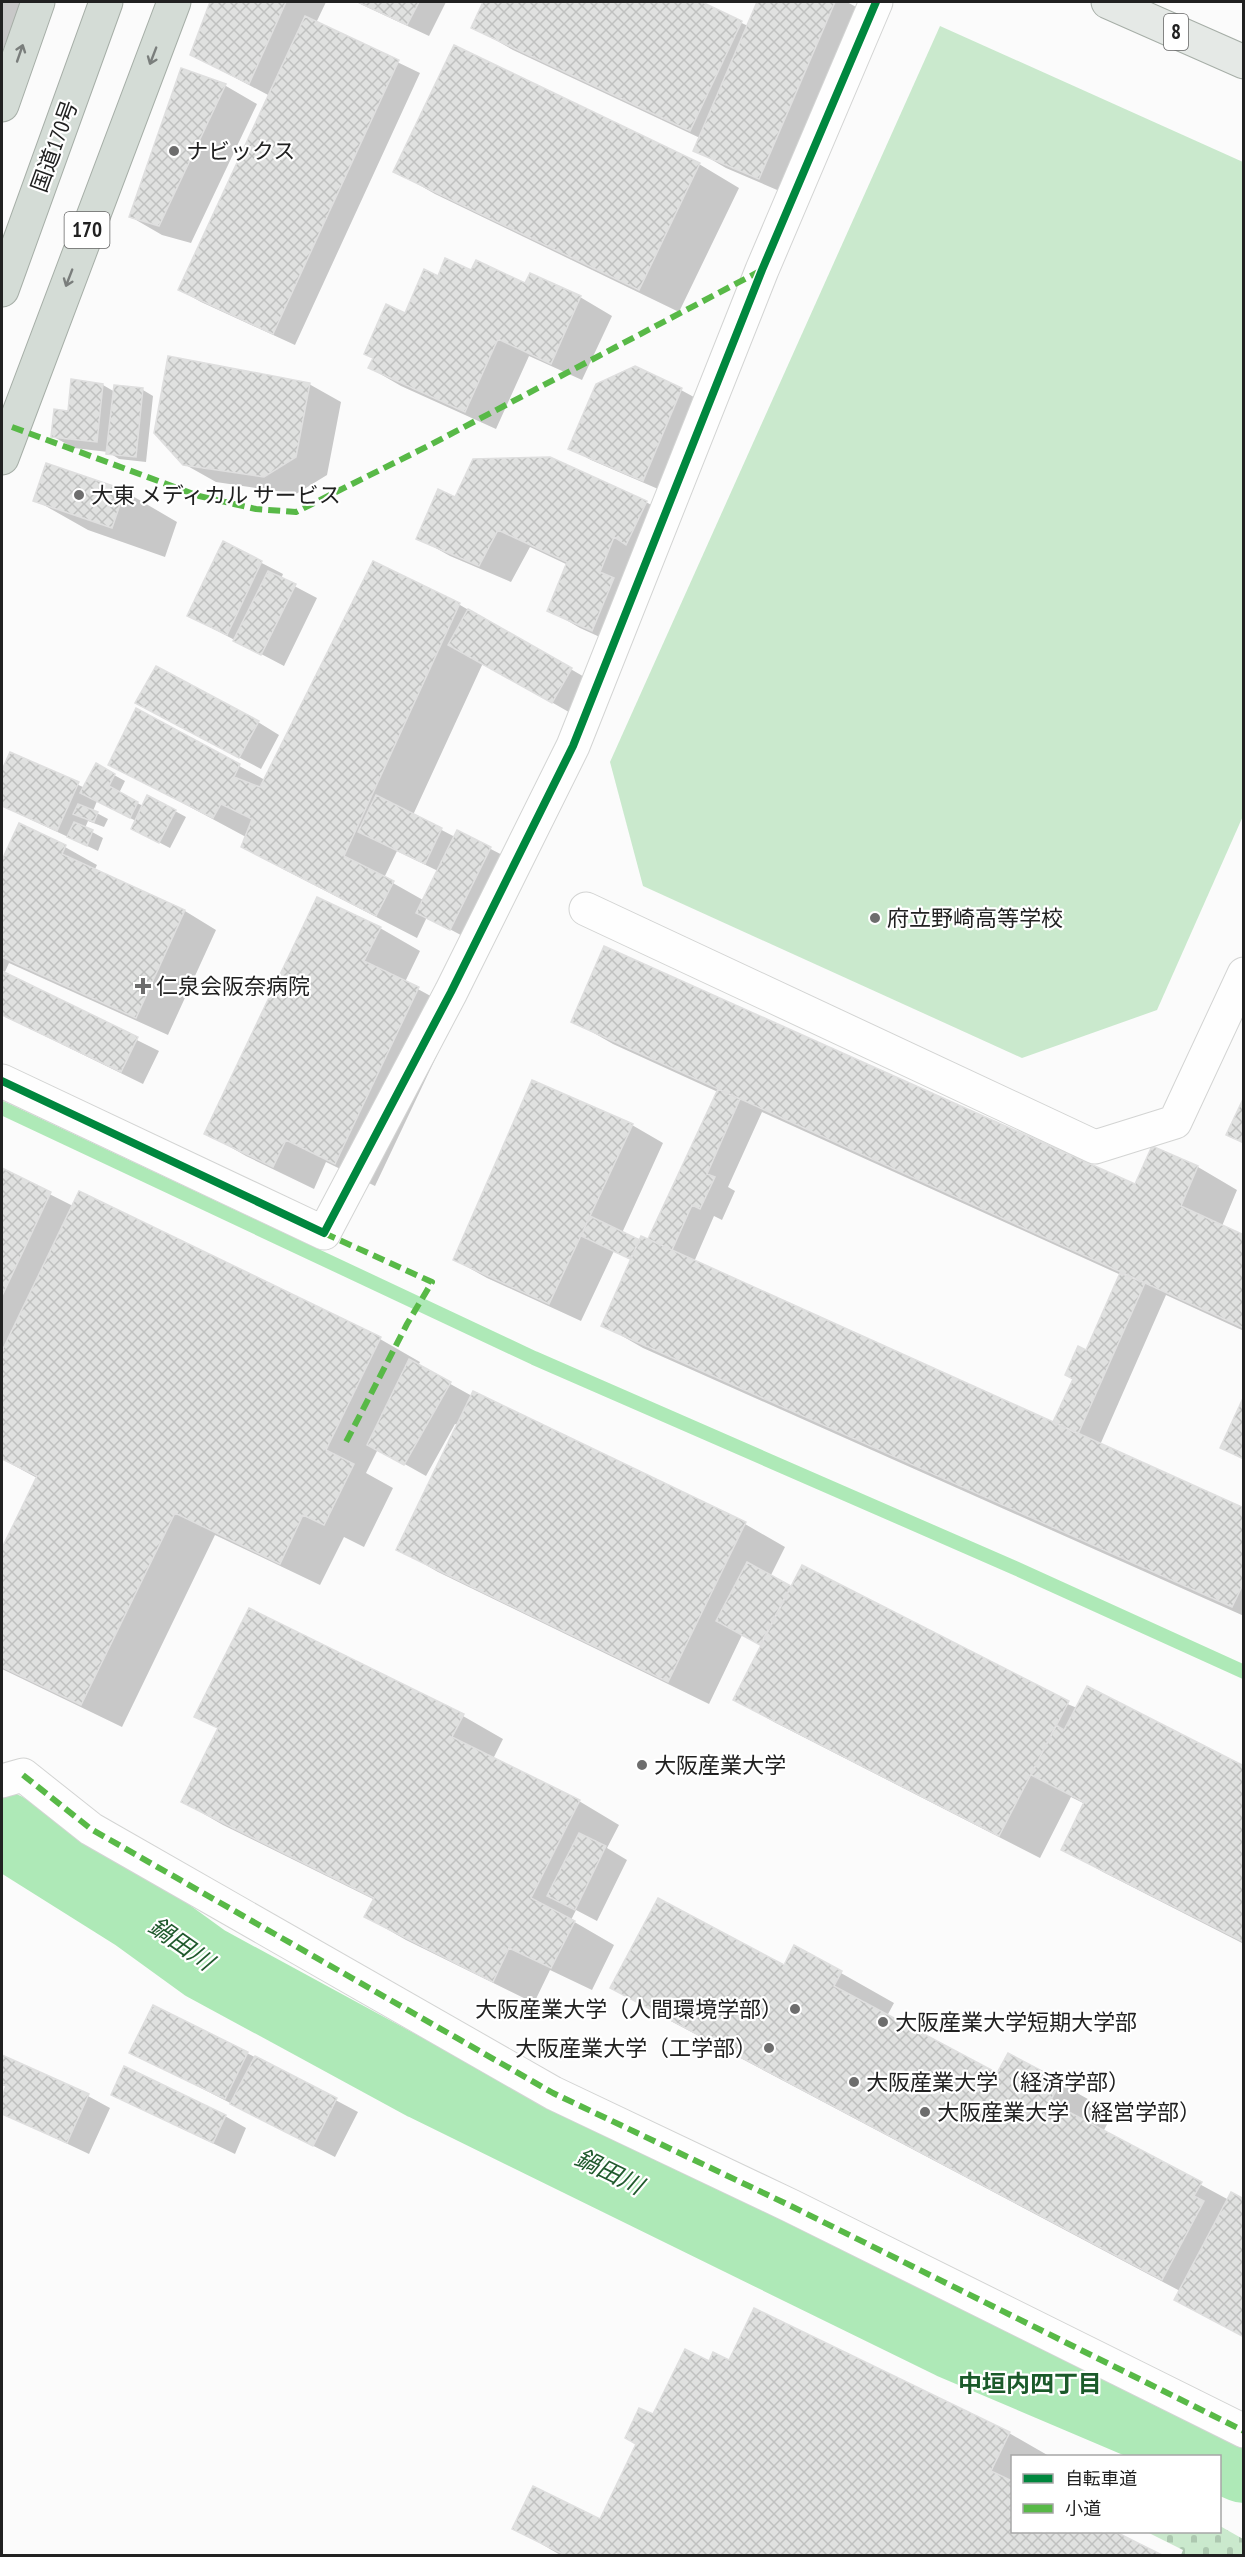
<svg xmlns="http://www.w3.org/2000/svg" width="1245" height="2557" viewBox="0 0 1245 2557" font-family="'PT Sans Narrow','Noto Sans JP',sans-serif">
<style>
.cemetery{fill:url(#cemetery-stones)}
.pitch{fill:#cae9cd}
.shadow{fill:#0003;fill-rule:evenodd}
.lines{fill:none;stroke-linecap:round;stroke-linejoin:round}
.stream{stroke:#aee9b7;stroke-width:14}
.river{stroke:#aee9b7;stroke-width:76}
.building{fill:url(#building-cross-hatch);stroke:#dfdfdf;stroke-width:1.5}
.minor-casing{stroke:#d3d4d3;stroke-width:35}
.major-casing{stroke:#a6aea7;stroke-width:35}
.highway-casing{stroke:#a6aea7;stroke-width:35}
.minor{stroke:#fefefe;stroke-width:33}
.major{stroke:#e5e9e6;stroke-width:33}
.highway{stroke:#d4dcd6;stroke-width:33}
.quiet{stroke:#58b947;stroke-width:6;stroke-dasharray:12 6;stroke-linecap:butt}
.cycleway-casing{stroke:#fff;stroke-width:11}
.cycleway{stroke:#00873e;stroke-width:8}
.oneway{stroke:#7a7e7c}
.poi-dot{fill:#6d6d6d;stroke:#fff;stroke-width:2}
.labels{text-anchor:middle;stroke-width:4.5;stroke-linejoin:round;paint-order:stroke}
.shield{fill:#fff;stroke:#646464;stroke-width:1.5}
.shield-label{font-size:21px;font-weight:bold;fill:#212121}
.street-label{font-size:22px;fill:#212121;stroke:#fff}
.poi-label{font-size:22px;fill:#212121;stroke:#fff;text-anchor:start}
.water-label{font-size:24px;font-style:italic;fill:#205a2d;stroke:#fff}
.neighbourhood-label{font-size:24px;font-weight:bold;fill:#1b5a2a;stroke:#fff}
</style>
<defs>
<pattern id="cemetery-stones" width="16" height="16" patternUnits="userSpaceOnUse" patternTransform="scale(1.5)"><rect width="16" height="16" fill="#cae9cd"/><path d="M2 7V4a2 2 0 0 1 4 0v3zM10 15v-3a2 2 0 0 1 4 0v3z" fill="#adc8b0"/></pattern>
<pattern id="building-cross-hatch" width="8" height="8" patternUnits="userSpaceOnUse" patternTransform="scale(1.5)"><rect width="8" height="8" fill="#e0e1e0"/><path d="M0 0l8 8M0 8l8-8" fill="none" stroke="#c0c1c0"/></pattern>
</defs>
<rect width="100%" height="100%" fill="#fbfbfb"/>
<!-- cemetery -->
<path class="cemetery" d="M1220,2526L1243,2539V2555H1181L1183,2550L1147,2532H1220Z"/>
<!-- pitch -->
<path class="pitch" d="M940,26L1243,162V816L1157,1010L1022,1058L643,886L610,762Z"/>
<!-- shadow -->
<path class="shadow" d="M2,2H22L2,52Z
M211,2H326L316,23L420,73L295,345L201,302L180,290L270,96L192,55Z
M356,2H446L429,36Z
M485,2H698L748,26L757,2H847L869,14L791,196L726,168L695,150L700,138L513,50L473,27Z
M182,70L226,86L257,104L191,243L162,235L131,217Z
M699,164L739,188L679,312L435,194L395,171Z
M472,272L526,285L531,275L580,297L612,316L582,380L529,356L496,429L401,386L370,368L406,315L438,278Z
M73,381L103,385L115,392V387L143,390L153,396L146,462L119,459L108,452L74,448L52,436L69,412Z
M309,384L341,402L327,475L296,494L216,482L184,464Z
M681,390L703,402L665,492L591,460L570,448Z
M549,458L646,502L678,520L624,648L580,628L549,610L568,565L530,547L511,582L450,556L418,538L456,499Z
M124,491L177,522L165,557L88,530L35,500Z
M223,543L283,574L281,579L317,598L284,666L189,616Z
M374,563L460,605L593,682L574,715L483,663L413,815L455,837L458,832L512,860L472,941L427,917L417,938L283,869L243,846L246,837L110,764L136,710L265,780ZM397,851L438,871L423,900L384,878Z
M159,715L258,722L279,735L261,769Z
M11,754L85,788L96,765L125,781L119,793L143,806L175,811L186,817L170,848L143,834L136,821L97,801L93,811L108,819L104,827L88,821L85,828L103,838L98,851L2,806V774Z
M19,825L65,847L97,865L94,871L185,911L216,930L168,1035L9,963L4,974L159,1051L143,1084L2,1015V864Z
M380,928L420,951L405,982L458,1011L375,1186L326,1162L314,1189L246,1156L206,1133Z
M573,1021L1135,1186L1153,1148L1198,1167L1237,1190L1222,1226L1244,1236V1331L1166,1295L1100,1445L1244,1510V1616L643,1348L603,1325L632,1260L614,1251L581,1321L487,1278L455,1260L632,1125L663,1143L622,1233L640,1242L654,1244L655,1242L718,1092L613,1044ZM762,1112L1121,1275L1087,1352L1061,1427L694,1262L714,1216L722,1220L735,1191L728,1187Z
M2,1170L73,1206L80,1193L380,1339L420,1362L418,1366L472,1396L745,1524L785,1547L770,1577L792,1588L1077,1708L1244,1768V1944L1103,1872L1063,1849L1085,1804L1071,1797L1040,1858L774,1722L735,1699L762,1645L742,1635L709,1704L438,1572L398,1549L458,1425L455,1424L426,1476L378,1449L366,1473L393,1488L364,1547L344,1537L320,1585L215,1535L122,1727L2,1669V1552L37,1478L2,1459Z
M196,1716H463L503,1739L493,1759L579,1801L619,1825L607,1848L627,1860L597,1921L576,1910L571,1920L614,1945L592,1990L550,1970L534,2003L406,1940L366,1917L375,1900L223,1825L183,1802L219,1729Z
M795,1947L894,2003L887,2016L998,2075L1009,2055L1113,2113L1103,2132L1229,2200L1244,2201V2337L1176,2300L1180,2291L665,2018L612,1987L784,1967Z
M131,2052L247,2053L358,2112L335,2157Z
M2,2056L88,2096L110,2108L89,2154L2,2113V2099L7,2087L2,2085Z
M113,2095L225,2116L246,2128L235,2154Z
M730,2362L1009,2433L1049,2456H1012V2532H1112L1162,2556H562L514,2528L600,2521L654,2416L709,2363Z"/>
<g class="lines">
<!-- stream -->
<path class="stream" d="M2,1108L534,1358L1015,1568L1244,1672"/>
<!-- river -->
<path class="river" d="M2,1829L136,1913L205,1963L426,2083L952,2341L1244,2465"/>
</g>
<!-- building -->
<path class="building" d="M210,2H286L249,84L190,55Z
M358,2H419L407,25Z
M483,2H702L742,21L690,131L471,28Z
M757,2H835L759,179L693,151Z
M305,16L399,60L273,334L178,290Z
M454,45L700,163L639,290L393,172Z
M181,68L226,84L159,226L129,217Z
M445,258L471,270L476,260L525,283L530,273L581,296L551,364L498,339L465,412L368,368L373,358L364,354L386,304L405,313L424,269L438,276Z
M168,356L310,383L296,457L264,477L183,465L154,433Z
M635,366L682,388L643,481L568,449L596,384Z
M71,379L103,384L97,442L51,437L54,409L68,411Z
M114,385L143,388L136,457L106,454Z
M550,457L647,501L626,545L614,537L600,572L614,578L592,631L547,611L567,562L498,530L479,566L416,539L438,489L455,497L473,459Z
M46,463L125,490L112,528L33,501Z
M223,541L262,561L227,635L187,616Z
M373,561L460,603L344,856L394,881L376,916L241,847L252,819L221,804L213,818L108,765L136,708L240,764L234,777L260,787Z
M268,571L296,584L261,655L233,641Z
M468,609L572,668L552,703L448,645Z
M156,666L259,721L239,758L135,703Z
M10,752L79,782L57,831L2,806V770Z
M96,763L115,774L109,786L138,802L130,818L80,793Z
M147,795L176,810L159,843L131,829Z
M376,795L442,828L425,864L358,832Z
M78,804L98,812L94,822L73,814Z
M74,822L93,830L87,846L67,837Z
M19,823L66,845L62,854L185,910L136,1018L2,957V860Z
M457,830L491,847L450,930L416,913Z
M317,897L381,927L364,961L419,987L335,1164L286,1140L273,1167L204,1134Z
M604,946L1135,1184L1152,1146L1198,1166L1181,1206L1244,1235V1328L571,1022Z
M2,971L138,1037L121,1072L2,1015Z
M532,1080L633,1124L549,1304L453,1260Z
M718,1089L740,1099L707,1174L715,1177L700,1209L692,1205L672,1250L648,1239Z
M1244,1097V1143L1226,1135Z
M2,1168L51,1192L2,1296Z
M79,1191L381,1337L326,1450L354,1464L324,1525L303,1515L280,1564L175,1513L81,1705L2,1667V1548L37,1476L2,1459V1351Z
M590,1216L640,1240L630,1259L581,1236Z
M641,1236L1244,1508V1582L1232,1607L601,1326Z
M1120,1273L1145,1283L1078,1434L1053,1422L1073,1379L1065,1375L1078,1346L1086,1350Z
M409,1359L451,1382L404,1465L367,1445Z
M473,1391L746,1522L668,1682L396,1550Z
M1244,1396V1459L1220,1448Z
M747,1562L791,1586L760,1645L716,1621Z
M802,1565L1069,1701L999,1836L733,1700Z
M249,1608L464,1714L452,1737L580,1800L531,1898L575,1921L551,1968L509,1948L493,1982L364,1917L374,1898L181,1802L218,1728L194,1717Z
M1087,1686L1244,1766V1942L1061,1850L1084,1802L1031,1775L1056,1725L1064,1730Z
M579,1833L606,1846L575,1910L547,1896Z
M658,1898L784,1965L794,1945L842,1971L834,1986L997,2073L1008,2053L1061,2081L1050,2102L1202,2182L1194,2196L1204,2201L1162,2280L610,1988Z
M153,2005L248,2052L225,2099L129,2053Z
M2,2055L89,2094L67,2143L2,2114V2096L6,2086L2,2084Z
M255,2056L337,2098L313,2146L230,2104Z
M124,2066L226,2115L213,2143L111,2095Z
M1231,2192L1244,2199V2337L1174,2300Z
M754,2308L1010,2432L991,2471L1012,2481V2532H1116L1164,2556H567L512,2529L533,2486L600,2519L636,2444L625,2438L639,2408L653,2414L685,2349L709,2361L713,2352L729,2360Z"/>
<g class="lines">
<defs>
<path id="minor" d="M586,909L1095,1147L1175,1122L1244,974
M2,1081L324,1233L451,992L573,746L762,270L876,2
M2,1781L23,1775L91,1829L553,2093L791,2206L1244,2431"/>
<path id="major" d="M1108,2L1244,62"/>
<path id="highway" d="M2,105L38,2
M2,290L106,2
M2,458L174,2"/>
</defs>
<!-- minor casing -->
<use href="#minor" class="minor-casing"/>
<!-- major casing -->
<use href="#major" class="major-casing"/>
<!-- highway casing -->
<use href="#highway" class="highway-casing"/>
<!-- minor -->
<use href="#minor" class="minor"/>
<!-- major -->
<use href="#major" class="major"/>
<!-- highway -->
<use href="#highway" class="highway"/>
<!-- quiet -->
<path class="quiet" d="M12,427L199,496L256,509L296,512L428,446L762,270
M324,1233L432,1282L407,1324L345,1444
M23,1775L91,1829L553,2093L791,2206L1244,2431"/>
<defs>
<path id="cycleway" d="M2,1081L324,1233L451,992L573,746L762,270L876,2"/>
</defs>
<!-- cycleway casing -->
<use href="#cycleway" class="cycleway-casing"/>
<!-- cycleway -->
<use href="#cycleway" class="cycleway"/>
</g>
<!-- one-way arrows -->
<defs><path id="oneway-shaft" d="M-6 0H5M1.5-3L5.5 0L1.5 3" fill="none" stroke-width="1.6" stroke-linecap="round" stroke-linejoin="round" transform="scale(1.5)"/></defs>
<g class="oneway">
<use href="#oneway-shaft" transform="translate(20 53) rotate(-71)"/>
<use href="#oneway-shaft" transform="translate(153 56) rotate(111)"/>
<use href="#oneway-shaft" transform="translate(69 278) rotate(111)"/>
</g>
<!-- markers -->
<g class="poi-dot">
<circle cx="174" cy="151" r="6"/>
<circle cx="79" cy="495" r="6"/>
<circle cx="875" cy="918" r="6"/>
<path d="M140 977h6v6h6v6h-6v6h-6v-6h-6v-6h6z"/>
<circle cx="642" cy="1765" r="6"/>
<circle cx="795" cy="2009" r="6"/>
<circle cx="883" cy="2022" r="6"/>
<circle cx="769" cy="2048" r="6"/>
<circle cx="854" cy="2082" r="6"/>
<circle cx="925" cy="2112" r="6"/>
</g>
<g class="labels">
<!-- shield labels -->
<g class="shield">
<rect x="1164" y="14" width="24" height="36" rx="4.5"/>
<rect x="64.5" y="212" width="45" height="36" rx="4.5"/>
</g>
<g class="shield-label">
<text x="1176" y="39">8</text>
<text x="87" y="237">170</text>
</g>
<!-- street labels -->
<g class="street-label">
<text transform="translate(54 146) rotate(-70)" y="8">国道170号</text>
</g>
<!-- poi labels -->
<g class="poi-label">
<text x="186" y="159">ナビックス</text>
<text x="91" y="503">大東 メディカル サービス</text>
<text x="887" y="926">府立野崎高等学校</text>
<text x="156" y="994">仁泉会阪奈病院</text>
<text x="654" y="1773">大阪産業大学</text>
<text x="783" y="2017" text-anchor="end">大阪産業大学（人間環境学部）</text>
<text x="895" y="2030">大阪産業大学短期大学部</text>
<text x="757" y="2056" text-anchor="end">大阪産業大学（工学部）</text>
<text x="866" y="2090">大阪産業大学（経済学部）</text>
<text x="937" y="2120">大阪産業大学（経営学部）</text>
</g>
<!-- water labels -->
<g class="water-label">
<text transform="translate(181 1944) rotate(35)" y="8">鍋田川</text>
<text transform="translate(609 2172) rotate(26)" y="8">鍋田川</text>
</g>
<!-- neighbourhood labels -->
<g class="neighbourhood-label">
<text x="1030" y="2392">中垣内四丁目</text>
</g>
</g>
<!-- border -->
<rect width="1245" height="2557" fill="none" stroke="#212121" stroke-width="6"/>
<!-- legend -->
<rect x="1011" y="2455" width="210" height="78" fill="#ffffff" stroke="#a6a6a6" stroke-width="1.5"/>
<rect x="1023" y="2474" width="30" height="9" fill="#00873e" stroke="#a6a6a6" stroke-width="1.5"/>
<text x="1065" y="2485" font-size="18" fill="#212121">自転車道</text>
<rect x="1023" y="2504" width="30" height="9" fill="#58b947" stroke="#a6a6a6" stroke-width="1.5"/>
<text x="1065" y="2515" font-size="18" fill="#212121">小道</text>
</svg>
